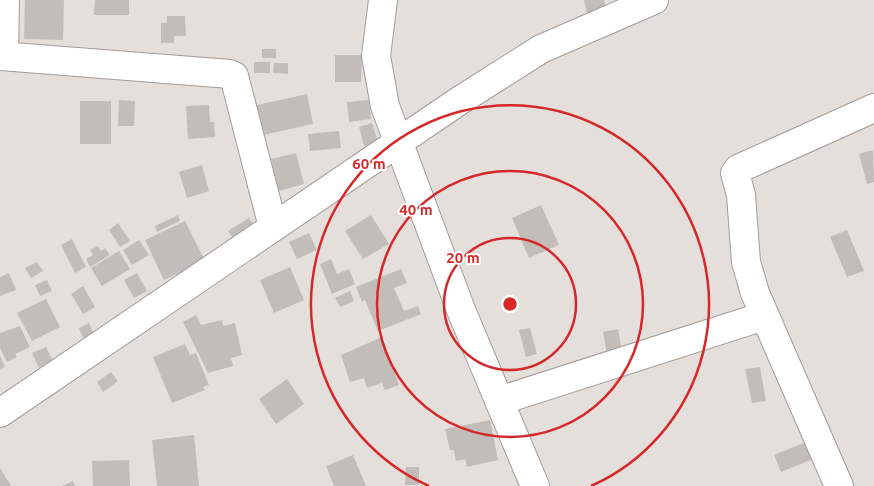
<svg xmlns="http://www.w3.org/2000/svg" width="874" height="486" viewBox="0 0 874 486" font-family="Ubuntu,sans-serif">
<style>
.building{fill:#c3bdba}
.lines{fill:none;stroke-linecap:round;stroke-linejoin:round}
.minor-casing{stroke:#a29c99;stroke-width:30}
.minor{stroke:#fff;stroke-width:28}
.ring{fill:none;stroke:#d62828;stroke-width:2.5}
.centre{fill:#d62828;stroke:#fff;stroke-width:2.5}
.ring-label{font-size:15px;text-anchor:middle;font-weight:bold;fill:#d62828;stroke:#fff;stroke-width:4;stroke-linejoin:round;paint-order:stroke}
</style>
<rect width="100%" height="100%" fill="#e5dfdc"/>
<!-- building -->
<path class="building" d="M25,0H64L63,40L24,39Z
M95,0H129V15H94Z
M584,0H604L606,8L587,13Z
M167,16H185L186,36H174V43H161V23H167Z
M262,49H276V58H262Z
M335,55H362L361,82H335Z
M254,62H270V73H254Z
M274,63H288V74L273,73Z
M307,94L313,124L263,135L257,105Z
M119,100L135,101L134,126H118Z
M369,100L371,119L349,122L347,102Z
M80,101H111V144H80Z
M209,105L210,122H214L215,137L188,139L186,106Z
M372,123L378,142L364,146L359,127Z
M339,131L341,148L310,151L308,134Z
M873,150L874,182L867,184L859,154Z
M296,153L304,184L279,191L271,159Z
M202,165L209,191L187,198L179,172Z
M541,205L559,245L529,258L512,218Z
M178,215L180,221L157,232L155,226Z
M371,215L389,244L363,259L345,231Z
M249,218L258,232L238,245L228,231Z
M185,221L205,261L164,280L145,240Z
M118,223L130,241L120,247L109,230Z
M847,230L864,271L847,277L830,237Z
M309,233L317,250L297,259L289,242Z
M72,239L86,267L75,273L61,245Z
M139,240L149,255L132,265L123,250Z
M98,246L101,251L105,248L110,255L90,267L86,259L93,255L90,250Z
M119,251L130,269L102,286L91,268Z
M331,259L337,274L349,269L355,284L332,294L320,264Z
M37,262L43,271L31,278L25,268Z
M290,267L304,300L274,313L260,280Z
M401,269L407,283L394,288L404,311L418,306L421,314L378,331L365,300L362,302L356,287Z
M9,273L16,290L0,296V277Z
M137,273L147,291L134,298L124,280Z
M47,280L52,291L40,296L35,285Z
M83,286L95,307L83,314L71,294Z
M350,291L354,301L340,307L335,298Z
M46,299L60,327L32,341L17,313Z
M196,315L201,325L222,320L223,326L235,323L242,355L231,358L233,366L208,373L183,322Z
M89,323L94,335L84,340L79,328Z
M20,326L30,347L15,354L17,357L7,362L0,348V333Z
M530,328L537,354L526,357L519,330Z
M618,329L623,357L608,360L603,332Z
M382,337L399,385L385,390L382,383L367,388L364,378L350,382L341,355Z
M185,344L190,355L196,353L209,385L203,387L205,390L172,403L153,357Z
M46,347L53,361L39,368L32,353Z
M0,356L5,367L0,369Z
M760,367L766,401L752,403L745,369Z
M111,372L118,381L103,392L97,382Z
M287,379L304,404L276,424L259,399Z
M490,420L498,460L467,467L465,459L456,461L454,450H450L445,429Z
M194,435L199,486H157L152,440Z
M811,440L818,457L781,472L774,455Z
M353,455L366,486H334L326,466Z
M129,460L130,486H93L92,461Z
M406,467H419V485H405Z
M0,468L11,486H0Z
M73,481L75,486H62Z"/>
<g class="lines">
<defs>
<path id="minor" d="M383,0L376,56L385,106L461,310L535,486
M0,56L230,74L234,76L273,227
M4,56L5,0
M499,401L764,316
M0,413L459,101L541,49L654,0
M839,486L755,293L746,262L741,195L735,173L738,169L874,108"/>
</defs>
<!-- minor casing -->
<use href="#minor" class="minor-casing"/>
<!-- minor -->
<use href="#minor" class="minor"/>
</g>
<!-- distance rings -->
<g class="ring">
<circle cx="510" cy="304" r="66"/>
<circle cx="510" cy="304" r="133"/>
<path d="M429 486A199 199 0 1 1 591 486"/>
</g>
<circle cx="510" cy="304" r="8" class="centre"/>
<g class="ring-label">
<text x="369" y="169">60 m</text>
<text x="416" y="215">40 m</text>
<text x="463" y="263">20 m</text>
</g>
</svg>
